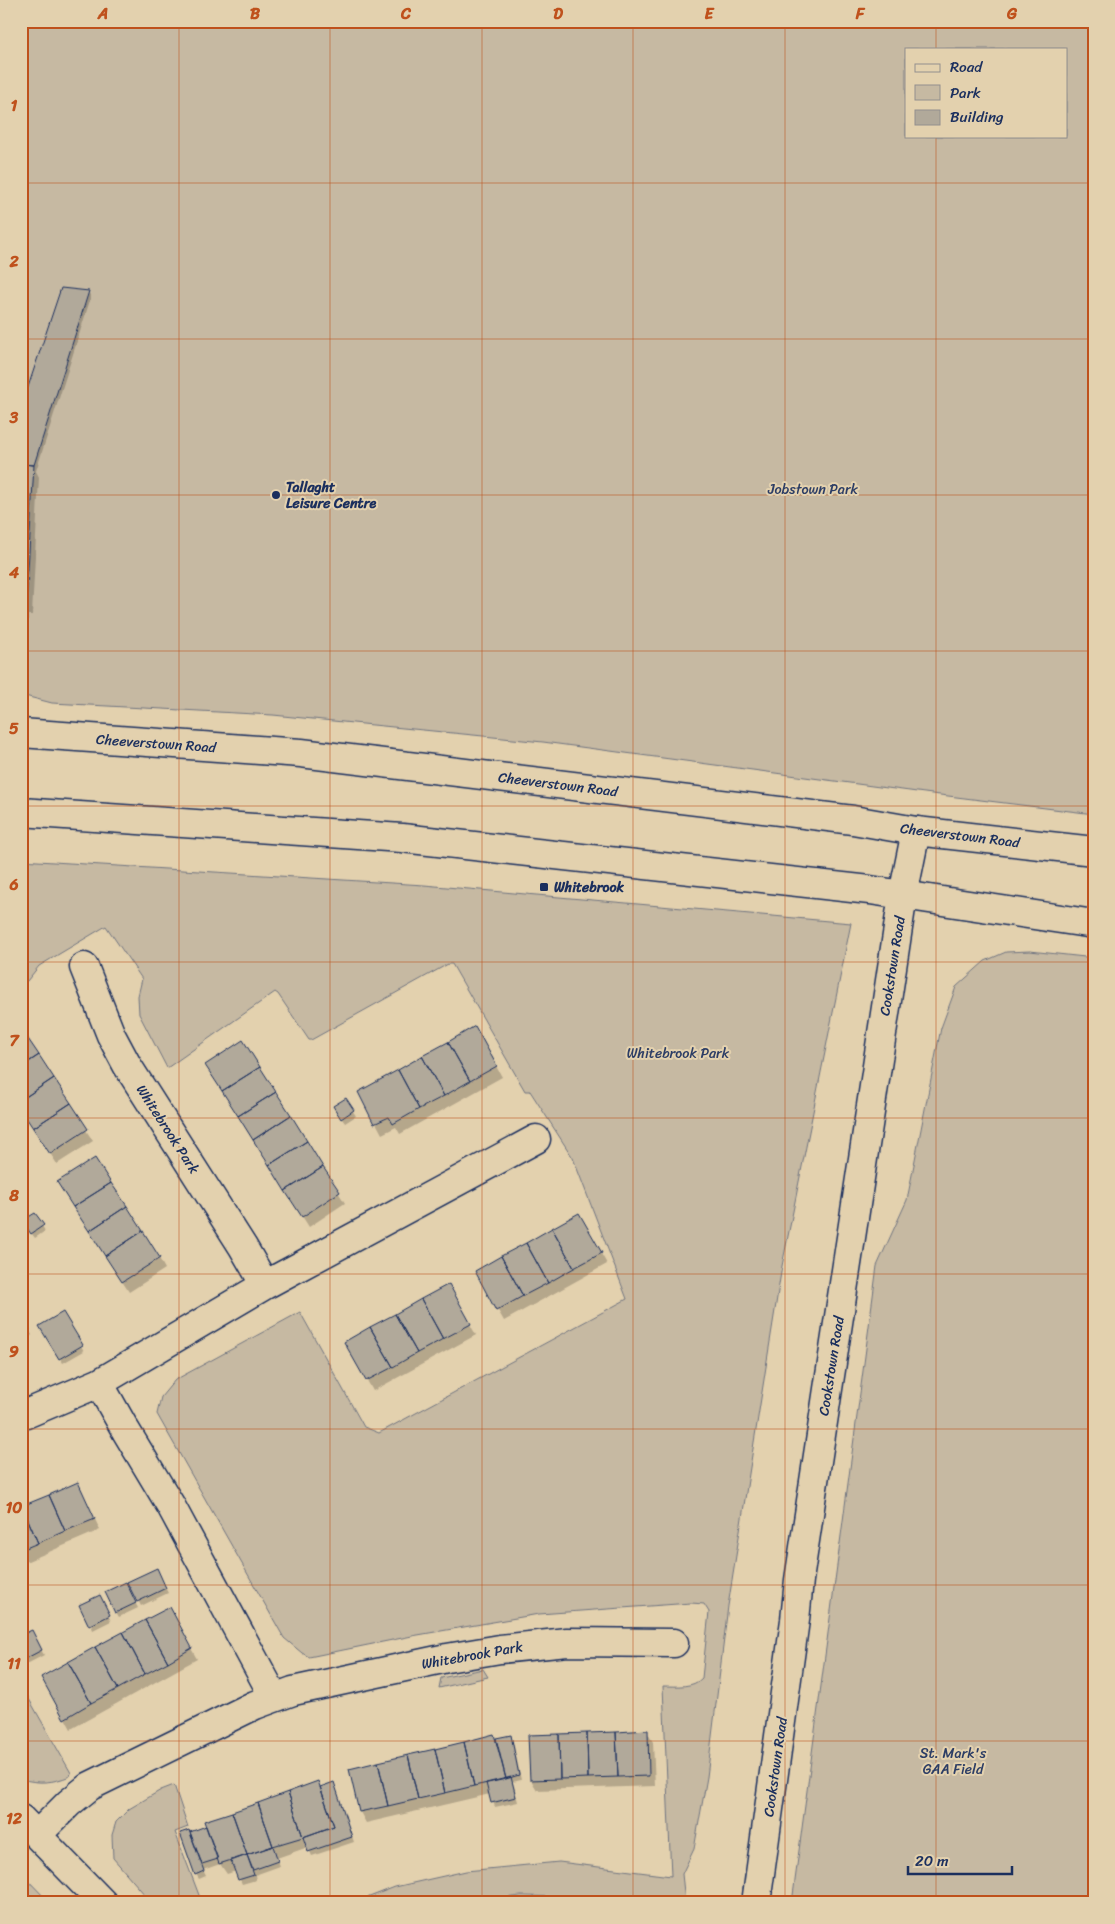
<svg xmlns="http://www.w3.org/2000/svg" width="1115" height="1924" viewBox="0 0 1115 1924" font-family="Sriracha,sans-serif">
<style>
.green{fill:#c6b9a2;stroke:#707480;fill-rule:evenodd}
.shadow{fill:#0003}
.building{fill:#b1a99a;stroke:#1b2f5e}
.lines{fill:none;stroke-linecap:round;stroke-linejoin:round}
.minor-casing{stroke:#1b2f5e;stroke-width:31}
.tertiary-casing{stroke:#1b2f5e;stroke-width:31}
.secondary-casing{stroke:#1b2f5e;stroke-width:31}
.minor{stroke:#e3d1ae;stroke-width:28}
.tertiary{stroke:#e3d1ae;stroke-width:28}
.secondary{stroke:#e3d1ae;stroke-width:28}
.grid{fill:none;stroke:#bf511c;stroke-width:1;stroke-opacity:0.55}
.poi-dot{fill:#1b2f5e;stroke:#e3d1ae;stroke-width:2}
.labels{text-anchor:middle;stroke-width:4;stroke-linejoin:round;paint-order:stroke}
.poi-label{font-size:14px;font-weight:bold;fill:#1b2f5e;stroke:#e3d1ae;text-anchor:start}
.park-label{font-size:14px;fill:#2c3d65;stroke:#e3d1ae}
.street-label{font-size:14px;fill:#1b2f5e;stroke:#e3d1ae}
.neatline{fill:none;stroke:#bf511c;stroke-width:2}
.grid-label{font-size:16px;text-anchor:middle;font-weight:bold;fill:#bf511c}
</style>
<rect width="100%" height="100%" fill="#e3d1ae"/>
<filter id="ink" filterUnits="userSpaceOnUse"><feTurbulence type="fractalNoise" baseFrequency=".02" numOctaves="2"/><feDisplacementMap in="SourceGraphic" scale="10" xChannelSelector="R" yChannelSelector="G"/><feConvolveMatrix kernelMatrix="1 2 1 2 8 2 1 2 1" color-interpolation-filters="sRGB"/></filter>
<g filter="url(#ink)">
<!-- green -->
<path class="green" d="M21,21H1094V814L932,794L543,742L273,715L52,703L21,695ZM906,49H1066V136H906Z
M21,860L424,885L851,923L782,1266L728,1606L707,1777L694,1849L682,1874L685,1902L634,1903L572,1897L521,1896L461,1903H354L395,1887L466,1871L559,1862L671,1876L663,1686C677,1686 693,1688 702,1678L709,1612L704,1604L691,1603L539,1614L412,1636L309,1657L302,1653L284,1638L157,1414L161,1397L175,1380L300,1312L364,1427L379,1433L627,1299L573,1158L530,1091H525L452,964H448L311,1040H309L278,994L275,992L167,1068L139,1014L138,996L142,979L106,926L39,966L27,981L21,984Z
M1030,951L1094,958V1903H792L877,1266L907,1200L941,1028L956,987L985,961L1006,952Z
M483,1669L488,1677L439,1688L441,1678Z
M21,1685L71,1773L70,1776C53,1783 39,1784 21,1779Z
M174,1785L188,1827L175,1832L202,1903H152L113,1858L112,1835L116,1822L129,1809L161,1790Z
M21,1873L50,1903H21Z"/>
<!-- shadow -->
<path class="shadow" d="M88,292L91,297L36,471L39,477L32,615H28V651H21V412Z
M475,1028L502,1077L400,1134L396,1127L382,1134L360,1093Z
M21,1030L93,1141L57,1164L21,1109Z
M243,1042L345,1203L309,1227L213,1075Z
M346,1100L356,1116L345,1123L337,1112Z
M65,1193L159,1258L165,1269L129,1292Z
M35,1214L45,1231L35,1238L27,1227Z
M579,1215L607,1264L504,1321L476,1272Z
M448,1285L476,1335L373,1391L346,1343Z
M62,1313L84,1351L63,1363L41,1326Z
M21,1318L32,1335L21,1343Z
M21,1344L28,1356L21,1360Z
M78,1483L100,1530L21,1564V1508Z
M159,1575L168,1593L141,1606L129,1583Z
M128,1589L138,1608L119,1617L116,1612Z
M102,1602L111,1621L93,1630L91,1625Z
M169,1609L197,1659L71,1729L43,1678Z
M31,1632L44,1655L25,1665L21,1658Z
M647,1732L653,1742L655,1786L537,1790L531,1780Z
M494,1736L496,1740L510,1736L513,1741L521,1780L513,1782L518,1802L495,1807L490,1794L366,1823L360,1812L350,1770Z
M318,1783L321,1788H336L354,1842L312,1856L308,1847L277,1858L280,1866L255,1875L256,1880L242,1884L236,1871L227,1874L220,1864L203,1870L206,1876L199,1879L196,1874L190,1833Z"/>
<!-- building -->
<path class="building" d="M61,288L89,291L34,465L21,464V408Z
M21,464L34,465L26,605H21Z
M21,605H26L25,646H21Z
M475,1026L497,1066L470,1081L448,1042Z
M21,1030H22L39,1055L21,1067Z
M243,1040L260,1067L222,1091L205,1065Z
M448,1042L470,1081L444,1096L422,1056Z
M39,1055L54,1078L21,1100V1067Z
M422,1056L444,1096L419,1109L398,1070Z
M260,1067L276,1092L238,1116L222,1091Z
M398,1070L419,1109L393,1124L389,1117L374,1124L358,1092Z
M54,1078L71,1103L33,1128L21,1110V1100Z
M276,1092L291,1115L253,1140L238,1116Z
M346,1098L354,1110L341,1119L333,1106Z
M71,1103L88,1129L50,1154L33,1128Z
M291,1115L307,1141L269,1165L253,1140Z
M307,1141L323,1167L285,1191L269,1165Z
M95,1158L111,1183L73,1207L57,1182Z
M323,1167L340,1192L302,1217L285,1191Z
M111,1183L127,1206L89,1231L73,1207Z
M127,1206L143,1231L105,1256L89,1231Z
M35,1213L44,1225L31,1234L22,1221Z
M579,1213L602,1253L574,1268L552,1228Z
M552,1228L574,1268L548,1283L526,1243Z
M143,1231L160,1258L122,1282L105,1256Z
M526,1243L548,1283L523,1296L501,1256Z
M501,1256L523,1296L496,1311L475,1271Z
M449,1284L471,1324L443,1339L421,1299Z
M421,1299L443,1339L417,1353L395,1314Z
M63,1312L83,1345L59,1359L39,1326Z
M395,1314L417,1353L393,1367L370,1327Z
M21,1316L30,1330L21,1336Z
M370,1327L393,1367L366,1381L344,1342Z
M78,1482L95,1519L65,1531L49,1495Z
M49,1495L65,1531L38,1543L22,1506Z
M22,1506L38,1543L21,1550V1507Z
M157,1568L166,1588L137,1602L127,1582Z
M126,1582L136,1603L115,1613L105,1592Z
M100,1595L110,1615L89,1626L79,1605Z
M170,1607L192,1648L168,1662L145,1620Z
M145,1620L168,1662L145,1674L123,1632Z
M32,1630L42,1650L21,1661V1635Z
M123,1632L145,1674L118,1689L95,1647Z
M95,1647L118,1689L91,1703L68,1662Z
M68,1662L91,1703L64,1719L41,1677Z
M648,1730L649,1776L618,1777L616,1732Z
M616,1732L618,1777L588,1778L587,1733Z
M587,1733L588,1778L560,1779L559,1734Z
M494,1734L506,1779L474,1786L464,1742Z
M559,1734L560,1779L530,1780L528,1735Z
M511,1735L519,1775L506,1779L496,1738Z
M464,1742L474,1786L445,1793L435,1749Z
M435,1749L445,1793L418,1799L408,1755Z
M408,1755L418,1799L388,1806L378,1762Z
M378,1762L388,1806L359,1812L349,1769Z
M511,1777L516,1797L491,1803L486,1783Z
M318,1781L334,1826L303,1837L288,1792Z
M334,1782L352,1837L308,1852L303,1837L334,1826L320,1787Z
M288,1792L303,1837L273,1846L258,1803Z
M258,1803L273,1846L247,1855L232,1812Z
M232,1812L247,1855L219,1864L204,1821Z
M206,1826L218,1859L202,1864L190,1832Z
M189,1830L204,1871L195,1875L180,1833Z
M273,1846L278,1861L253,1870L247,1855Z
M247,1855L254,1875L238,1880L231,1861Z"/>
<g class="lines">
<defs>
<path id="minor" d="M84,967L111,1035L127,1065L243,1247L265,1285
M99,1383L126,1431L171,1506L274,1697
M21,1416L99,1383L265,1285L536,1139
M21,1819L103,1903
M37,1835L69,1803L90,1786L255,1705L293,1691L447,1658L500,1649L567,1642L674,1643"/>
<path id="tertiary" d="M756,1903L795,1620L799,1580L903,895L916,831"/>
<path id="secondary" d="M21,733L301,753L853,820L916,831L1094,851
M21,812L402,838L870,890L1094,924"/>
</defs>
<!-- minor casing -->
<use href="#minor" class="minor-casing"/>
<!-- tertiary casing -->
<use href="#tertiary" class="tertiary-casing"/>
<!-- secondary casing -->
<use href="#secondary" class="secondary-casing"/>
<!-- minor -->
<use href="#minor" class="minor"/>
<!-- tertiary -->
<use href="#tertiary" class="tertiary"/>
<!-- secondary -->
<use href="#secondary" class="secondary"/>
</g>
</g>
<!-- grid -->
<path class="grid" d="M179,21V1903M330,21V1903M482,21V1903M633,21V1903M785,21V1903M936,21V49M936,136V1903M21,183H1094M21,339H1094M21,495H1094M21,651H1094M21,806H1094M21,962H1094M21,1118H1094M21,1274H1094M21,1429H1094M21,1585H1094M21,1741H1094"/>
<!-- markers -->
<g class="poi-dot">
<circle cx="276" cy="495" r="5"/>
<rect x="539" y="882" width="10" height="10" rx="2.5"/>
</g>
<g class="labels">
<!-- poi labels -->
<g class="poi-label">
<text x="286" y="492">Tallaght<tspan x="286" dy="16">Leisure Centre</tspan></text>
<text x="554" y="892">Whitebrook</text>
</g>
<!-- park labels -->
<g class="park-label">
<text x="813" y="494">Jobstown Park</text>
<text x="678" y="1058">Whitebrook Park</text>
<text x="953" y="1758">St. Mark's<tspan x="953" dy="16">GAA Field</tspan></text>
</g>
<!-- street labels -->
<g class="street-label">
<text transform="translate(156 743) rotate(4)" y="5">Cheeverstown Road</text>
<text transform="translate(558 784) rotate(7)" y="5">Cheeverstown Road</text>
<text transform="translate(960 835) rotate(7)" y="5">Cheeverstown Road</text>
<text transform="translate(892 966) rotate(-81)" y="5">Cookstown Road</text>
<text transform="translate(168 1129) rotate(57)" y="5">Whitebrook Park</text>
<text transform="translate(831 1366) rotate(-81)" y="5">Cookstown Road</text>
<text transform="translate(472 1655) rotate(-10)" y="5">Whitebrook Park</text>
<text transform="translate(775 1767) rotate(-82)" y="5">Cookstown Road</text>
</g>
</g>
<!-- margin -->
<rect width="1115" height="1924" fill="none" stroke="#e3d1ae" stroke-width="55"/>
<!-- legend -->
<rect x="905" y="48" width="162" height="90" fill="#e3d1ae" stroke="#93908e"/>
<rect x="915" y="64" width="25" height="8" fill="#e3d1ae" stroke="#93908e"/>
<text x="950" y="72" font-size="15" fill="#1b2f5e">Road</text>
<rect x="915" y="85" width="25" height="15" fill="#c6b9a2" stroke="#93908e"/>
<text x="950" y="98" font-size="15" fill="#1b2f5e">Park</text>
<rect x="915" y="110" width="25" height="15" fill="#b1a99a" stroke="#93908e"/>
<text x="950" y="122" font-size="15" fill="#1b2f5e">Building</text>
<!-- scale -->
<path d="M908 1866v8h104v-8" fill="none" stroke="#1b2f5e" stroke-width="2.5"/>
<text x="915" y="1866" font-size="15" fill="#1b2f5e" stroke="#e3d1ae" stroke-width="4" paint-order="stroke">20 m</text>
<rect x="28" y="28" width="1060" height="1868" class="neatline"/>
<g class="grid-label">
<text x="103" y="19">A</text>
<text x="255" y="19">B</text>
<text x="406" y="19">C</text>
<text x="558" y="19">D</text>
<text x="709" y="19">E</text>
<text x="860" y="19">F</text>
<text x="1012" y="19">G</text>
<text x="14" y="111">1</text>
<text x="14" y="267">2</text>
<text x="14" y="423">3</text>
<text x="14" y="578">4</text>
<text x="14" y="734">5</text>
<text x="14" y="890">6</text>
<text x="14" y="1046">7</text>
<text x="14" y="1201">8</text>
<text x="14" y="1357">9</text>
<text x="14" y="1513">10</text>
<text x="14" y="1669">11</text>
<text x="14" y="1824">12</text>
</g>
</svg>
